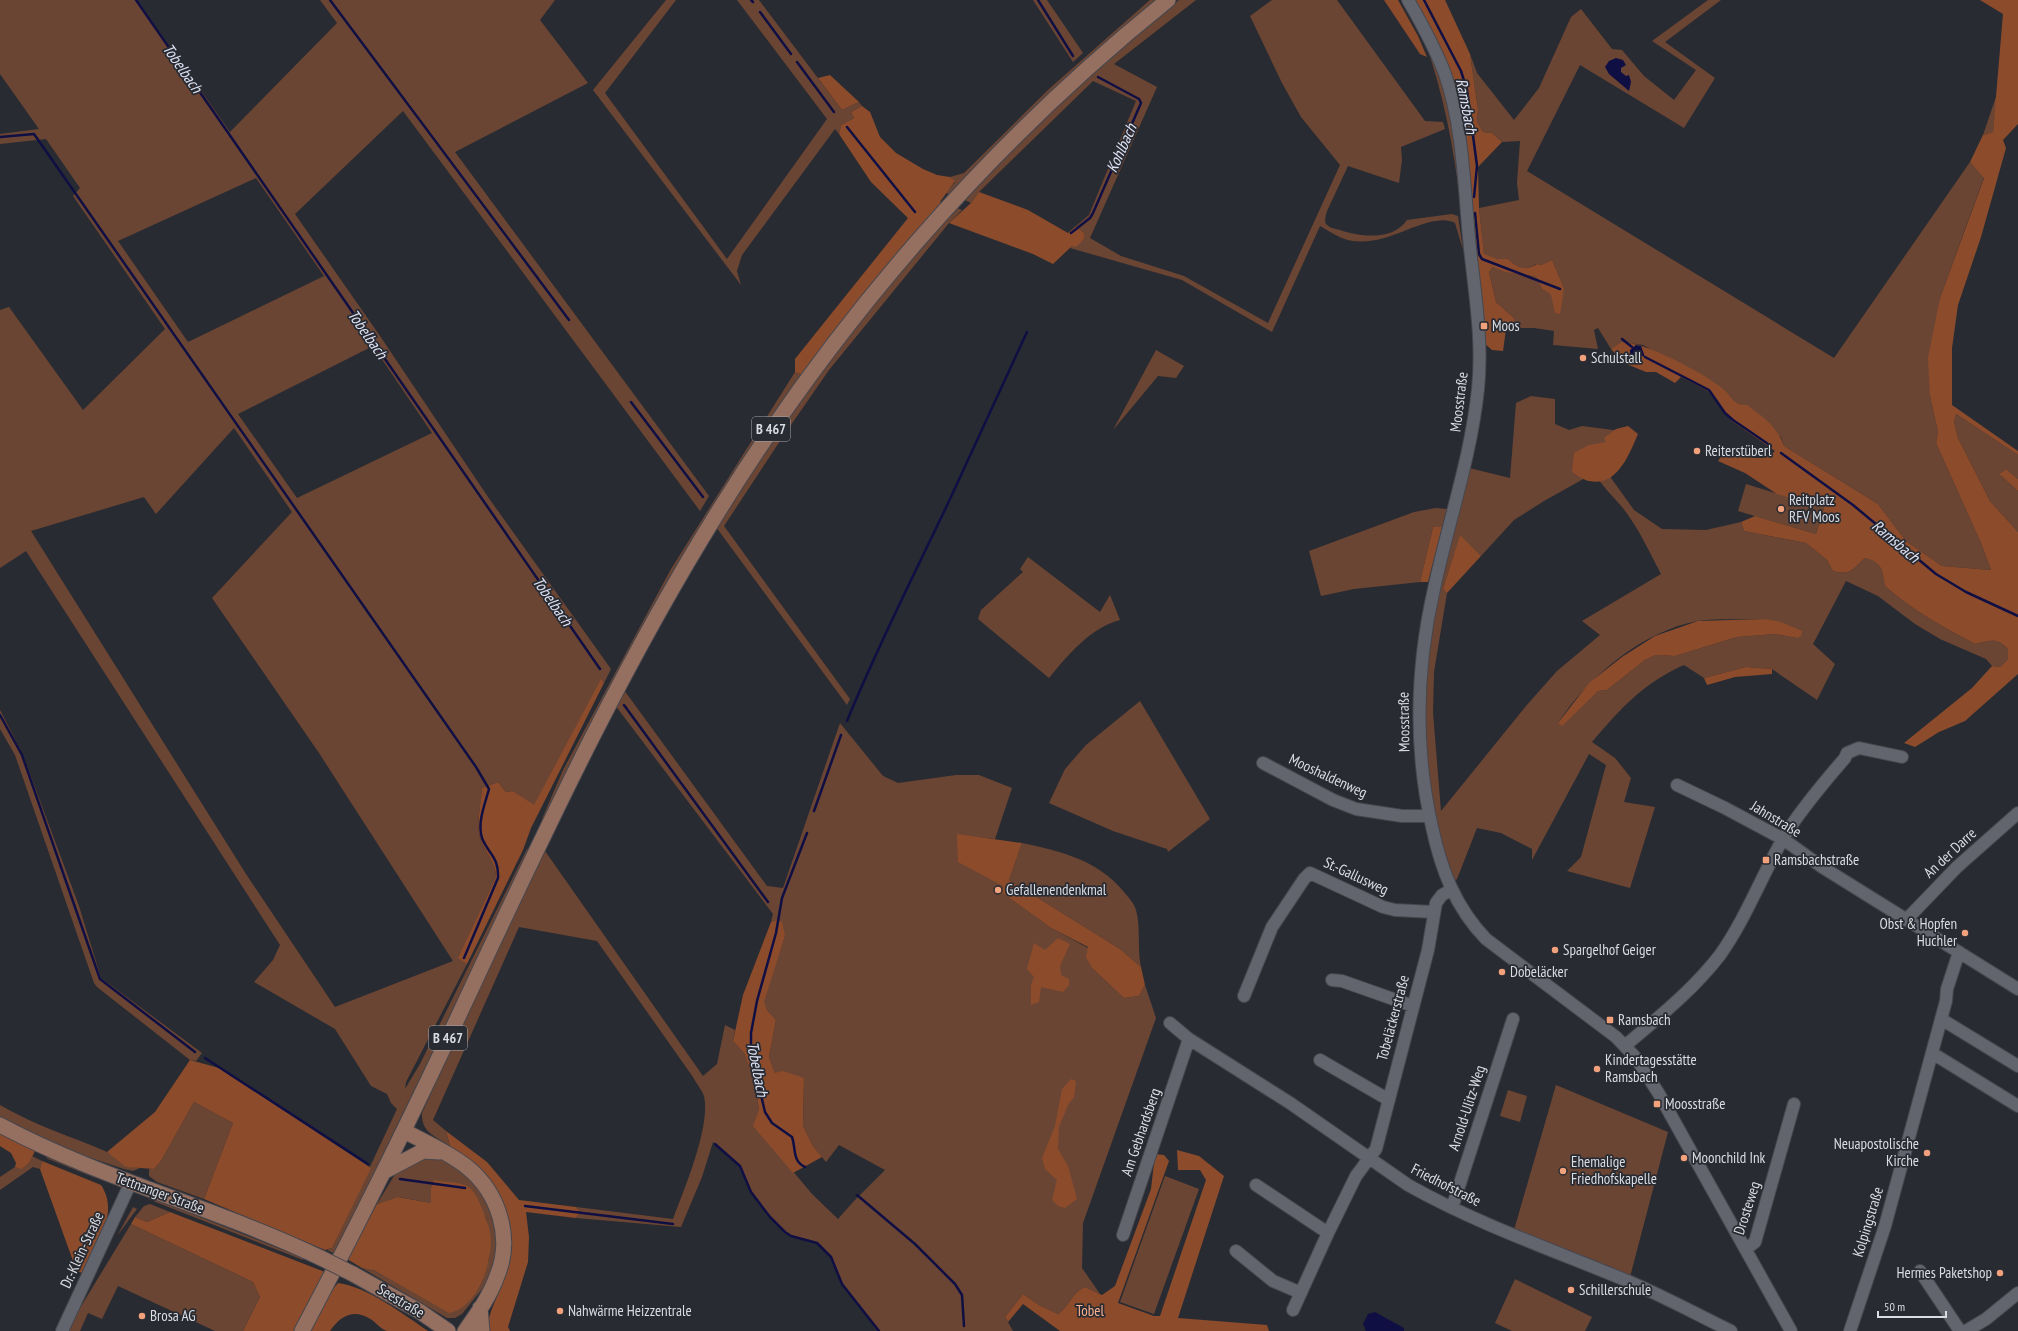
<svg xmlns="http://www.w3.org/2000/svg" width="2018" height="1331" viewBox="0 0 2018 1331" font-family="'PT Sans Narrow',sans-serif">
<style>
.green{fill:#6b4533;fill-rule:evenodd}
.forest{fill:#8c4c2c}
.water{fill:#100f44}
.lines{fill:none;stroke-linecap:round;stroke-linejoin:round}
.stream{stroke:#100f44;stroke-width:2.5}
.minor-casing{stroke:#46474e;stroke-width:14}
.major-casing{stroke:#46474e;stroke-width:17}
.minor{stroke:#63656e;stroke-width:12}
.major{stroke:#956f60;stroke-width:15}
.major-bridge-casing{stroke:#46474e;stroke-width:17;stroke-linecap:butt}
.major-bridge{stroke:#956f60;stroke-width:15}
.poi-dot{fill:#f1a17b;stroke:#292b32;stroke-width:1.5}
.labels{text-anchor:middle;stroke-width:3.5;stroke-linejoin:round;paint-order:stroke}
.shield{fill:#292b32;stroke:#a5a7ac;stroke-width:1}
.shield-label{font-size:14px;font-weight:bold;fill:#dadce1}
.poi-label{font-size:15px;fill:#dadce1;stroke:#292b32;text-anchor:start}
.street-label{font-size:15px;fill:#dadce1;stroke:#292b32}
.park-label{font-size:15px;fill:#fdb18d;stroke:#292b32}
.water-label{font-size:16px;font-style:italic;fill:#dde1f3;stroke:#292b32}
</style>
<rect width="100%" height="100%" fill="#292b32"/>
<!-- green -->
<path class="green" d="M0,0H137L230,132L337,23L320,0H555L540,20L588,83L455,152L709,496L700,511L403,111L295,214L380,336L488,497L611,669L604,683L601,680L534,806L513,791L506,792L498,782L482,788C481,804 476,822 480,838C484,852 496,862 496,877L459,957L467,964L406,1082L405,1089L420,1064L527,849L530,850L335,1254L327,1250L332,1248L397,1109L391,1103L387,1094L371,1086L335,1029L254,982L273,960L280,945L26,551L0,568V310L9,307L83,410L165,329L73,196L80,188L46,139L0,144V134L39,129L0,74ZM256,178L324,276L188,342L118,241ZM373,346L432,433L297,498L238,414ZM234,428L292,512L212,598L319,753L453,961L335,1007L246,874L31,531L144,497L156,514Z
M666,0H676L605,93L727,259L827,119L737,0H759L842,110L859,102L862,106L851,112L854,118L841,125L839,134L835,129L742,255L737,271L741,285L593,90Z
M1033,0H1047L1083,53L1073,62Z
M1150,0H1159L951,195L946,193L955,182L950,177L964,173L1049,89Z
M1179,0H1196L1114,64L1157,87L1090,238L1121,256L1184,276L1268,323L1340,165L1301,117L1282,83L1250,16L1272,0H1337L1425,121L1443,122L1445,129L1401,147L1402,160L1399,183L1348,166L1327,211C1326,215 1324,220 1326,224C1329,228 1336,229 1340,230C1361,237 1393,241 1407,220L1452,214L1458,216L1463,250L1455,223C1437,213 1402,234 1384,238C1375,241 1362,242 1353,241C1342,240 1329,231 1320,226L1272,332L1182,280L1070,248L1084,233L1076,226L1089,215L1136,101L1093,81L979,192L971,203L965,200C1032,129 1102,61 1179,0Z
M1708,0H1721L1665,42L1715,78L1684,128L1580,65L1527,171L1834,358L1970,162L1984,177L1940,298L1930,396L1938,432L1936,443L1981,543L1991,570L1942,566L1906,541L1878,504L1784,446L1781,437L1731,400L1724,390L1643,345L1621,342L1611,349L1598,328L1594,330L1598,349L1553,345L1554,331L1534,328H1514V318L1496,302L1489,272L1493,267C1507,272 1521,273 1536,277L1542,289L1551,295L1564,288L1552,260L1541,265L1536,264C1525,272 1517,267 1508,259H1498L1484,255L1479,208L1519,200L1517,183L1520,141L1502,142L1492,133L1483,132L1477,122L1478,108L1470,54L1477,73L1514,120L1539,88L1571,17L1581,9L1612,49L1622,50L1644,76L1674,100L1696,70L1652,41Z
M1425,42C1451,91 1456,146 1460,201C1454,148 1443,92 1425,42Z
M1997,94L1993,132L1983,135Z
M957,208L962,210L949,223L829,370L784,435L724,526L850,699L847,705L716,527C750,474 784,420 823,369C865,313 911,261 957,208Z
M1156,350L1184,366L1176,378L1158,376L1113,430Z
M795,372L803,375L544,820L542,819L563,770L671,569Z
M1531,396L1555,399V424L1569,430L1582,426L1621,431L1629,438L1611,478L1634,510L1662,529L1706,530L1741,522L1744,531L1806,543L1827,560L1833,571C1851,576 1852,569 1865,558C1883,563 1882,570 1885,586C1912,610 1943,627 1975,644C1991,641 1996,637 2008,649V659L2000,667L1992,666L1986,659L1940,639L1915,624L1878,596L1846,581L1813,644L1835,664L1817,700L1772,669L1746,667L1704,678L1684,665C1642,684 1621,708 1592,742L1615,758L1631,778L1624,802L1655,807L1630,888L1567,871L1581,857L1606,765L1589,754L1532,860V849L1501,833L1477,828L1457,879L1452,882C1429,812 1417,734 1427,661C1436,595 1453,532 1469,468L1510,478L1516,403ZM1594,473C1602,486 1612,495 1622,507C1638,527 1649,551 1661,574L1582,621L1600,635L1557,671L1526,706L1441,811L1433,713L1434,672L1447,593L1443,589L1460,536L1481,556L1514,520L1544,501ZM1765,619L1797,638L1775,634L1737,637L1675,656L1656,655L1645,660L1607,690L1598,691L1558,723C1588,677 1642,631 1698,621C1719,618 1743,620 1765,619Z
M1956,414L2018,455V479L2006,469L1999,474L2018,491V532L1990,501L1958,438L1954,422Z
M1746,484L1824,508L1816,534L1738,511Z
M1436,508L1447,509L1442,527H1433L1420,582L1354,589L1321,596L1309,551L1414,512Z
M1028,557L1100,612L1110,595L1120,620C1090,628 1068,655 1049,678L978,619L981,610L1023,572L1020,569Z
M624,690L767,886L783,888L840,723L883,776L898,783L956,775H979L1012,788L995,839L957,835L1003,886L1001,892L1051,928L1088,948L1092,968L1124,998L1139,996L1145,985L1156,1018L1083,1223L1082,1268L1100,1294L1085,1287C1072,1292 1070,1306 1058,1314L1039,1305L1023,1294L1005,1317L1013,1331H879L842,1284L831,1257L817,1243L791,1236L785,1232L770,1217L751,1192L740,1166L713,1142L702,1177L681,1227L576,1218L580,1212L576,1207L673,1219C684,1189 711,1127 704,1096C702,1090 696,1083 693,1077L597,941L519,927L433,1120L446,1131L450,1146C435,1136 421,1132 422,1113L509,924L545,851L703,1076L717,1064L725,1025L735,1030L733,1041L744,1053L755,1083L759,1110L770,1144L812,1194L838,1219L854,1201L885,1170L839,1145L826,1162L813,1146L803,1126L804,1078L775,1073L769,1057L776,1020L767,1010L763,1002L785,936L777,920L771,922L773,914L615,705Z
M1140,701L1210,819L1168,852L1167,849L1113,831L1049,803L1065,769L1086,745Z
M0,710L23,755L79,906L101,978L202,1053L196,1061L190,1060L97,987L94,983L15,755L0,729Z
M1022,843C1060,851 1098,860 1124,892C1128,897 1134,903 1136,910C1141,928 1137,949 1141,967L1120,949L1009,880Z
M1556,1085L1668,1132L1630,1277L1514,1230Z
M1508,1090L1527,1096L1520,1122L1500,1116Z
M194,1102L233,1123L204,1199L157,1182L149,1176V1169H154L161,1161Z
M0,1105C34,1125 70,1136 105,1151C122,1159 117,1166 140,1168L133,1171L124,1169L67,1150L0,1119Z
M32,1156L42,1161L40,1169L33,1167L0,1190V1177L15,1167L23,1168L29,1163Z
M50,1156L98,1179L46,1158Z
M416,1156L445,1159L477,1184L497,1223L498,1257L487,1283L462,1314L455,1318H447L362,1268L376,1271L489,1261L491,1238L486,1217L431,1189V1203L399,1197L377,1204L400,1166Z
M1165,1176L1199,1189L1154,1314L1120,1302Z
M148,1199L157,1200L303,1258V1260Z
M150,1204L170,1212L147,1222L135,1217L144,1206Z
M133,1207L137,1209L117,1236Z
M131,1224L253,1282L260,1297L243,1331H215L118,1286L102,1319L88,1313L80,1331H69L80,1308Z
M1515,1279L1592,1317L1585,1331H1512L1495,1323Z"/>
<!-- forest -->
<path class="forest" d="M1384,0H1398L1418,36L1427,57L1420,54Z
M1414,0H1445L1470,54L1478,109L1477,122L1483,132L1492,133L1502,142L1478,167L1479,208L1484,254L1498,259H1508C1517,267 1525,272 1537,264L1541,265L1552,260L1564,288L1560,314L1555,313L1551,295L1542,289L1536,277C1521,273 1506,274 1493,267L1489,272L1496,302L1514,318V328L1506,329L1503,351L1492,350L1484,343L1464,146Z
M1980,0H2018V124L2003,140L2006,148L1981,237L1958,305L1952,348V405L2018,451V455L1956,414L1954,422L1958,438L1990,501L2018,532V674L1965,721L1939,732L1915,747L1904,743L1972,688L1992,666L2000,667L2008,659V649C1996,637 1991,641 1975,644C1943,627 1912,610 1885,586C1882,570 1883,563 1865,558C1852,569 1851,576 1833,571L1827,560L1806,543L1744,531L1741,522L1755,516L1816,534L1824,508L1777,494L1745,473L1718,461L1728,447C1741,455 1762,465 1775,451L1732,421L1708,391L1681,377L1675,383L1656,372H1646L1624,363L1611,349L1621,342C1642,343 1672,358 1692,369C1702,374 1714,382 1723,389C1732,396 1733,406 1747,405C1763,417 1777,426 1784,446L1878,504L1906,541L1942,566L1991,570L1981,543L1936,443L1938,432L1930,396L1928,358L1940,298L1984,178L1970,162L1983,135L1993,132L2003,14Z
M830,75L859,102L842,110L818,78Z
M862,106L870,112L880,137L896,153L923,169L937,175L950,177L955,181L940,202L943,203L803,375L795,372V359L908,218L871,182L839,134L841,125L854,118L851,112Z
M979,192L1028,210L1068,233L1076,226L1084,233C1085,240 1081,243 1075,247L1072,246L1053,264L1033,254L949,223L971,203Z
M1628,426L1638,434C1629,455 1617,487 1589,481C1583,480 1577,475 1572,472L1574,453L1589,445L1606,442L1604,438L1616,429Z
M2006,469L2018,479V491L1999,474Z
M1433,527H1442L1428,582H1420Z
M1460,535L1481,556L1447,593L1443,589Z
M1765,619L1781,622L1802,631L1801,636L1797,638L1775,634L1737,637L1675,656L1656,655L1645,660L1607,690L1598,691L1562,726L1558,723L1589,683L1622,657L1655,636L1698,621Z
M1746,667L1772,669V674L1735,677L1707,685L1704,678Z
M601,679L604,683L531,828L523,850L467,964L458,958L496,877C496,862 484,852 480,837C476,822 481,804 482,788L498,782L506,792L513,791L534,805Z
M957,834L1022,843L1009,880L1120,949L1141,967L1145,985L1139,996L1124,998L1092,968L1086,957L1088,947L1051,928L1001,892L1003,886L958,862Z
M777,920L782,922L785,936L764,1002L767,1010L776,1020L769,1057L775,1073L783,1071L804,1078L803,1126L813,1146L822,1157L793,1173L753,1126L759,1110L755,1083L744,1053L733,1041L743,995L771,922Z
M1058,938L1070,944L1060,966L1061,975L1069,979V985L1063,992L1041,987L1039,1002L1031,1005V985L1034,977L1027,969L1034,943L1045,950Z
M190,1060L219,1068L371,1168L332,1248L325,1250L204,1199L233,1123L194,1102L161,1161L154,1169L126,1167L107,1152L155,1112Z
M1071,1079L1076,1081L1074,1097L1068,1105L1059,1127L1058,1149L1068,1166L1077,1199L1065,1208L1058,1206L1052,1200L1057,1180L1045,1169L1042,1158L1055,1126L1062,1089Z
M446,1131L487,1162L519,1200L576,1207L580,1212L576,1218L526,1212L529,1237L528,1262L508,1327L510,1331H487C488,1316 493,1306 499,1292C504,1278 508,1262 510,1247L470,1161L450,1146Z
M0,1132L35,1151L29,1163L22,1169L15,1167L16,1163L11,1153L0,1146Z
M1177,1150L1199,1156L1224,1176L1178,1318L1267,1325L1269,1331H1060L1023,1304L1008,1322L1005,1317L1023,1294L1039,1305L1058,1314C1070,1306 1072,1292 1085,1287L1102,1295L1115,1286L1151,1189L1155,1154L1164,1155L1169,1161L1118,1303L1154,1316H1160L1206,1180L1200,1170H1178Z
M42,1161L101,1185C120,1213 96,1246 83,1273L79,1272L73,1261L40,1169Z
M434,1180C442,1182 461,1182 467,1186C474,1190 478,1199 481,1206C485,1216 490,1227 491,1238C492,1264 477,1308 449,1313L376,1271L362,1268L347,1259L377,1204L398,1197L431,1203V1189Z
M170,1212L325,1272L294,1331H243L260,1297L253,1282L131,1224L135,1217L147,1222Z
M338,1283C368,1287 403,1314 428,1331C415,1331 399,1331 387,1331C382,1330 376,1323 372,1320C354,1308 341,1315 330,1331H309L329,1294Z"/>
<!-- water -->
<path class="water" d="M1616,58L1623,60L1626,65L1621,68V72L1626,76L1629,75L1631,82L1629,91L1609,74L1605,67L1609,61Z
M1636,345L1641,346L1645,357L1640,355L1636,357L1630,356V350Z
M1375,1312L1404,1328V1331H1366L1363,1324L1368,1314Z"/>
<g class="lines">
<!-- stream -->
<path class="stream" d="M136,0L600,669
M330,0L569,320
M751,0L753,2
M1038,0L1073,56
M1424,0L1461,71L1467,90L1477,166L1474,197
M760,12L791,54
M797,62L834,112
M847,127L915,212
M0,137L34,134L476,767L489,789C485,804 477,823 482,838C489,855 499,857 498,878L464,958
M1475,213L1479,254L1482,259L1560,289
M1071,233L1090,218L1093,213L1141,103L1139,99L1098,77
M1622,339L1632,347
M1645,357L1709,390L1725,413L1733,420L1771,446
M631,402L703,497
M1781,453L1853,505L1936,574L1966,592L2018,616
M624,705L768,902
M0,715L22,755L100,979L195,1052
M847,721C878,645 915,573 950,499C976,443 1002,387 1027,332
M814,811L841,735
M205,1058L368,1164
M715,1144L740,1166L751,1192L770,1217L785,1232L791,1236L817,1243L831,1257L842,1284L879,1331
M805,1167C792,1161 796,1148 792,1137L772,1123L765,1112L751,1053V1033L757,1001L776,933L782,898L807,833
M400,1179L465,1188
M857,1195L915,1244L955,1284L962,1295L964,1326
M525,1206L673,1224"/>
<defs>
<path id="minor" d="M1408,0C1422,24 1435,48 1445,74C1464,129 1464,191 1470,248C1475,295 1483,342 1478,389C1471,457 1448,523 1434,589C1416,668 1414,748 1432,827C1441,869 1455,907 1486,939L1616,1037L1636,1058L1659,1094L1791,1331
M1263,763L1333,800L1356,809L1402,816H1429
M1677,785L1725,808L1783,839L1822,867L2018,989
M1906,920L1957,867L2018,813
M1332,980L1342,981L1413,1006
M1244,996L1272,927L1304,879L1310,873L1383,907L1395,910L1433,912
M1941,1019L2018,1066
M1170,1023L1189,1039L1290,1103L1408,1185C1479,1225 1556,1251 1630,1282C1665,1297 1698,1315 1731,1331
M1626,1045C1659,1017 1693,990 1720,955C1747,917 1763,872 1787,832C1804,806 1825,781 1845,758L1847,753L1859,748L1902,757
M1932,1053L2018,1106
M1320,1060L1389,1100
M1256,1185L1328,1233L1356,1176L1376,1149L1428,950L1436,903L1442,895L1451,890
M1452,1208L1513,1019
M1123,1235L1189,1039
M1746,1249L1755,1242L1794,1104
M1236,1251L1273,1281L1301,1293
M1920,1271L1960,1331
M1293,1310L1328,1233
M62,1331L131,1182
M1850,1331L1885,1226L1946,1001L1947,989L1959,952
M1966,1331L1986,1319L2018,1293"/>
<path id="major" d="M0,1125C103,1180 217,1208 321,1258
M404,1131C425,1142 448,1152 467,1167C499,1193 513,1238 497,1276C490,1296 477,1314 465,1331
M385,1171L423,1151L440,1152
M353,1274L419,1311L448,1331
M480,1308L482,1331
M302,1331C365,1212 424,1091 480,970C553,814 627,658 718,512C838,318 990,143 1168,0"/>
</defs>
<!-- minor casing -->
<use href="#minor" class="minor-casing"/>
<!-- major casing -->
<use href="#major" class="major-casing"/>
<!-- minor -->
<use href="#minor" class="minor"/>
<!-- major -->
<use href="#major" class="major"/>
<defs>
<path id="major-bridge" d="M321,1258L353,1274"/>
</defs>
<!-- major-bridge casing -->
<use href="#major-bridge" class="major-bridge-casing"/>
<!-- major-bridge -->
<use href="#major-bridge" class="major-bridge"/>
</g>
<!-- markers -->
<g class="poi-dot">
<rect x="1480" y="322" width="8" height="8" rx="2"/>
<circle cx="1583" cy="358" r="4"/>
<circle cx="1697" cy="451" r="4"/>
<circle cx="1781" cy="509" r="4"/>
<rect x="1762" y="856" width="8" height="8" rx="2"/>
<circle cx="998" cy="890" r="4"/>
<circle cx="1965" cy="933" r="4"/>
<circle cx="1555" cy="950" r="4"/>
<circle cx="1502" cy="972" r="4"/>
<rect x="1606" y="1016" width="8" height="8" rx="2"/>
<circle cx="1597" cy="1069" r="4"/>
<rect x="1653" y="1100" width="8" height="8" rx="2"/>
<circle cx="1927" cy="1153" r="4"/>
<circle cx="1684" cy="1158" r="4"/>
<circle cx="1563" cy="1171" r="4"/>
<circle cx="2000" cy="1273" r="4"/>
<circle cx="1571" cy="1290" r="4"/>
<circle cx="560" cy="1311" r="4"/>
<circle cx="142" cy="1316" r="4"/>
</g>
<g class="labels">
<!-- shield labels -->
<g class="shield">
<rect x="752" y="417" width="38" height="24" rx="3"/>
<rect x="429" y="1026" width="38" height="24" rx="3"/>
</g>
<g class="shield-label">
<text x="771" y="434">B 467</text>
<text x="448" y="1043">B 467</text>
</g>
<!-- poi labels -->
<g class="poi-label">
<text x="1492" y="331">Moos</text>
<text x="1591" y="363">Schulstall</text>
<text x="1705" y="456">Reiterstüberl</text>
<text x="1789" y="505">Reitplatz<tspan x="1789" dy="17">RFV Moos</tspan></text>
<text x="1774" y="865">Ramsbachstraße</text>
<text x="1006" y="895">Gefallenendenkmal</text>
<text x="1957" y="929" text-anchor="end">Obst &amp; Hopfen<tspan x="1957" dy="17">Huchler</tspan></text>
<text x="1563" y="955">Spargelhof Geiger</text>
<text x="1510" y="977">Dobeläcker</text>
<text x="1618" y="1025">Ramsbach</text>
<text x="1605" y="1065">Kindertagesstätte<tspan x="1605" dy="17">Ramsbach</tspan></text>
<text x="1665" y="1109">Moosstraße</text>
<text x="1919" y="1149" text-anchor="end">Neuapostolische<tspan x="1919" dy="17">Kirche</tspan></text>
<text x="1692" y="1163">Moonchild Ink</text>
<text x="1571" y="1167">Ehemalige<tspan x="1571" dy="17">Friedhofskapelle</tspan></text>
<text x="1992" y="1278" text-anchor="end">Hermes Paketshop</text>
<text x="1579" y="1295">Schillerschule</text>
<text x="568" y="1316">Nahwärme Heizzentrale</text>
<text x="150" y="1321">Brosa AG</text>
</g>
<!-- street labels -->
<g class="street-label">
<text transform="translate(1459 402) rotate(-83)" y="5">Moosstraße</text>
<text transform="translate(1404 722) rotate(-91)" y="5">Moosstraße</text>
<text transform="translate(1328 776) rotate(25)" y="5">Mooshaldenweg</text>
<text transform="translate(1776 819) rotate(31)" y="5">Jahnstraße</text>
<text transform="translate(1950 853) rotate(-43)" y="5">An der Darre</text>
<text transform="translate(1356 876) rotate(25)" y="5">St.-Gallusweg</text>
<text transform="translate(1393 1018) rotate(-75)" y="5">Tobeläckerstraße</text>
<text transform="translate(1467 1108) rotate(-72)" y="5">Arnold-Ulitz-Weg</text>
<text transform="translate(1141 1132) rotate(-71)" y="5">Am Gebhardsberg</text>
<text transform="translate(1446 1185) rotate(27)" y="5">Friedhofstraße</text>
<text transform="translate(160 1193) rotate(20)" y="5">Tettnanger Straße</text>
<text transform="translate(1747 1208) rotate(-72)" y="5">Drosteweg</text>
<text transform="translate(1868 1222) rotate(-73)" y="5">Kolpingstraße</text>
<text transform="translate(82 1250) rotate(-65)" y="5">Dr.-Klein-Straße</text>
<text transform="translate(401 1301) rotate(31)" y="5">Seestraße</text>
</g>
<!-- park labels -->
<g class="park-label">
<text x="1090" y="1316">Tobel</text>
</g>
<!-- water labels -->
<g class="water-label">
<text transform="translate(183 68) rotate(55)" y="6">Tobelbach</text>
<text transform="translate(1467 106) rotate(79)" y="6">Ramsbach</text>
<text transform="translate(1121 148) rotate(-66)" y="6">Kohlbach</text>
<text transform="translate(368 334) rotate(55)" y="6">Tobelbach</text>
<text transform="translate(1896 541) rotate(40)" y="6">Ramsbach</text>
<text transform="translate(553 601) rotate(55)" y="6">Tobelbach</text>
<text transform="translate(758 1069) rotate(79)" y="6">Tobelbach</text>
</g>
</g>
<!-- scale -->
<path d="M1878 1311v6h68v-6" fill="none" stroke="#dadce1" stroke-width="2"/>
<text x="1884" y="1311" font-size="12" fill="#dadce1" stroke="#292b32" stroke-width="3" paint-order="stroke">50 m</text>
</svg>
